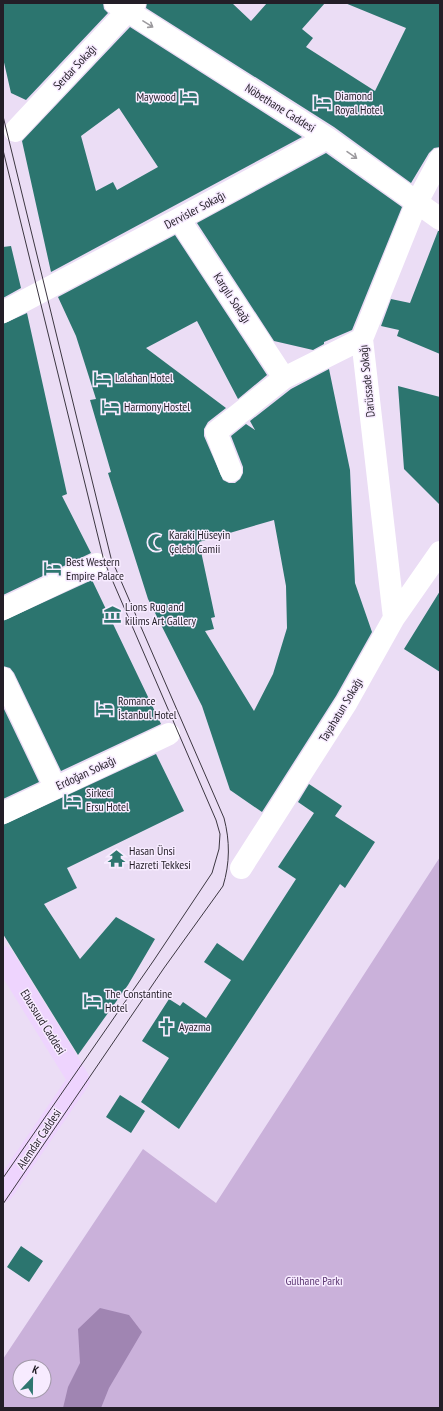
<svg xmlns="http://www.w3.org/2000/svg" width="443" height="1411" viewBox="0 0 443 1411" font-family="'PT Sans Narrow',sans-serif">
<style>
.green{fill:#cab1da;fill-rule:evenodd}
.water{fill:#a085b2}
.building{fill:#2c756f;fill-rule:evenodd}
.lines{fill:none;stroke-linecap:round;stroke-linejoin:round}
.minor{stroke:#fff;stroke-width:22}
.major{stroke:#eed4fe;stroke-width:22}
.tram{stroke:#3c3641;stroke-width:1}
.oneway{stroke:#9c9a9e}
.labels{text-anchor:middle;stroke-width:3;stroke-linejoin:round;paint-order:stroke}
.street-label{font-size:12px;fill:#231e27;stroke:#f7ebff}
.poi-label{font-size:12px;fill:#231e27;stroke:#f7ebff;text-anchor:start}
.park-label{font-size:12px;fill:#5e3a75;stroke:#f7ebff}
</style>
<rect width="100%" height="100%" fill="#ebddf5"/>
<!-- green -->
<path class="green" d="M440,857V1408H3V1359L143,1149L216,1203ZM20,1367H44V1391H20Z"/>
<!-- water -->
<path class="water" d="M100,1308L129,1315L142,1332L109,1388L101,1408H63L68,1387L80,1363L78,1329Z"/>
<!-- building -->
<path class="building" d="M3,3H103L104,9L108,13L26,100L11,93L3,58Z
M147,3H232L251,21L267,3H325L302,29L313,38L306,47L375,91L406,28L345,3H440V147L434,148L429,153L411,183L334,127L146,8Z
M130,27L302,137L51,272L22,141ZM119,108L158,167L117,190L113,182L96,191L81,136Z
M326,153L402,207L352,330L324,342V344L313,350L274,341L197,223Z
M438,231H440V354L397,336L399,330L381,326L391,299L410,303Z
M175,235L267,375L238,399L197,321L146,348L226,408L208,422L204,429V436L223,480L229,483H235L240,479L243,473V467L231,436L246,424L255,430L250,421L291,389L329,369L350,470L355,583L372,632L336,696L262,812L230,790L202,706L148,599L108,473L111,472L90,400L96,399L76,336L58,297ZM274,520L286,586L287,628L273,674L254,711L205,631L214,629L211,618L215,617L199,542Z
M11,246L21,288L3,298V247Z
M27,313L67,494L62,496L91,553L3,595V324Z
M398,386L440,397V505L404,469Z
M92,580L161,724L61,771L14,673L10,668L3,666V621Z
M440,591V672L404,649Z
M3,707L39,782L3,799Z
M156,754L184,811L67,868L77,888L44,904L80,959L116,917L155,939L128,985L78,1055L3,934V825Z
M309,784L342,806L335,816L375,842L345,888L340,884L179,1129L141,1102L169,1058L142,1041L169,999L180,1006L183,1002L206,1018L231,980L204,962L217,943L243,961L296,879L278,867L314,813L298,802Z
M120,1095L145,1111L131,1133L106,1117Z
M21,1246L43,1261L29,1282L7,1267Z"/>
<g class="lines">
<!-- minor -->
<path class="minor" d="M115,3L327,138L440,219
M15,131L135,3
M179,219L284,378
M3,312L179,219L327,138
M231,471L216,432L284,378L362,339
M3,609L97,564
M394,618L362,339L417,202L440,159
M3,678L55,787
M3,813L169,734
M241,868L347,702L394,618L440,552"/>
<!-- major -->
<path class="major" d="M3,957L79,1080L3,1191"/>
<!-- tram -->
<path class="tram" d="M3,116L111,558L224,818C230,841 230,863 223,886L164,968L3,1204
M3,150L104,561L216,820L220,834L219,849L212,873L154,960L3,1178"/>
</g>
<!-- one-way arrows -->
<defs><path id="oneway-shaft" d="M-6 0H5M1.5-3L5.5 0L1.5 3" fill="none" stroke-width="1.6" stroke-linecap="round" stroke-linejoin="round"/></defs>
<g class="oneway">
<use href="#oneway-shaft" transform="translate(148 24) rotate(32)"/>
<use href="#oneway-shaft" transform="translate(352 155) rotate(35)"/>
</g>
<!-- icons -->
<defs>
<symbol id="hotel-bare" viewBox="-9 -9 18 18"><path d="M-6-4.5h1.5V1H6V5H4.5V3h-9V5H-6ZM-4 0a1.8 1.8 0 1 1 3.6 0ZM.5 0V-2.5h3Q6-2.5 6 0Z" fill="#2e7670" stroke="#f7ebff" stroke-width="2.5" paint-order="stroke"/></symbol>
<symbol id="mosque-bare" viewBox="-9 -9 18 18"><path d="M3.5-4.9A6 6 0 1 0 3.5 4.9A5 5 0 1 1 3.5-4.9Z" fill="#2e7670" stroke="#f7ebff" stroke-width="2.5" paint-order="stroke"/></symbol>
<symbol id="museum-bare" viewBox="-9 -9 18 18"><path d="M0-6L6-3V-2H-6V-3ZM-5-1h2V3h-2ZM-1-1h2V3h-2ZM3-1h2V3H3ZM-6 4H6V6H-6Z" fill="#2e7670" stroke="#f7ebff" stroke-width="2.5" paint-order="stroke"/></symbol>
<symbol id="temple-bare" viewBox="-9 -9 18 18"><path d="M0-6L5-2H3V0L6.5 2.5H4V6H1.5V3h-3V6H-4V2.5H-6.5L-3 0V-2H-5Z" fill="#2e7670" stroke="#f7ebff" stroke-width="2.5" paint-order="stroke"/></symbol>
<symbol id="church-bare" viewBox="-9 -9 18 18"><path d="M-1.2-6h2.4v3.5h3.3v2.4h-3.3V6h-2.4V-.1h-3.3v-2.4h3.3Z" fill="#2e7670" stroke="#f7ebff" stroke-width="2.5" paint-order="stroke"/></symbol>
</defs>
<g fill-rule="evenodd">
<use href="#hotel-bare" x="176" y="84" width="25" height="25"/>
<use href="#hotel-bare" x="310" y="90" width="25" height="25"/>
<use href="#hotel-bare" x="90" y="366" width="25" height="25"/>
<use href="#hotel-bare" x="98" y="394" width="25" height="25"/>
<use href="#mosque-bare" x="144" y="530" width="25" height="25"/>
<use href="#hotel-bare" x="40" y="556" width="25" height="25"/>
<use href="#museum-bare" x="100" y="602" width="25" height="25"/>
<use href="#hotel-bare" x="92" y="696" width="25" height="25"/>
<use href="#hotel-bare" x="60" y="788" width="25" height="25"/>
<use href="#temple-bare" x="104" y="846" width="25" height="25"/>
<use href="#hotel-bare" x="80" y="988" width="25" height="25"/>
<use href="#church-bare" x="154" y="1014" width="25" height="25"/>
</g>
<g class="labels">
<!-- street labels -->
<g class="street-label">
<text transform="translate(75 67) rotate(-47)" y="4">Serdar Sokağı</text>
<text transform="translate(280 108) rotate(32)" y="4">Nöbethane Caddesi</text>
<text transform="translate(195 210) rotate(-28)" y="4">Dervisler Sokağı</text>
<text transform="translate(232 298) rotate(57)" y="4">Kargılı Sokağı</text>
<text transform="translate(367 381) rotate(-96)" y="4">Darüssade Sokağı</text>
<text transform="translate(341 710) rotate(-59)" y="4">Tayahatun Sokağı</text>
<text transform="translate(86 773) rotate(-25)" y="4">Erdoğan Sokağı</text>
<text transform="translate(43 1022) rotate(58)" y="4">Ebussuud Caddesi</text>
<text transform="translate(39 1139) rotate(-56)" y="4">Alemdar Caddesi</text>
</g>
<!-- poi labels -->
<g class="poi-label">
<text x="335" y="100">Diamond<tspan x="335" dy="14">Royal Hotel</tspan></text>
<text x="176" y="101" text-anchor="end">Maywood</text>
<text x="115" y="382">Lalahan Hotel</text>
<text x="124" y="411">Harmony Hostel</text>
<text x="169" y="539">Karaki Hüseyin<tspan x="169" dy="14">Çelebi Camii</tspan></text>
<text x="66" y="566">Best Western<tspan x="66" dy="14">Empire Palace</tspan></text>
<text x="125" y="611">Lions Rug and<tspan x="125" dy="14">kilims Art Gallery</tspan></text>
<text x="118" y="705">Romance<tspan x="118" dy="14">İstanbul Hotel</tspan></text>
<text x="86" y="797">Sirkeci<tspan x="86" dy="14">Ersu Hotel</tspan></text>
<text x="129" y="855">Hasan Ünsi<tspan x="129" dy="14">Hazreti Tekkesi</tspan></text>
<text x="105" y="998">The Constantine<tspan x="105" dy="14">Hotel</tspan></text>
<text x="179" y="1031">Ayazma</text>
</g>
<!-- park labels -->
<g class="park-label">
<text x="314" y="1285">Gülhane Parkı</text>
</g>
</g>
<!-- border -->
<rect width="443" height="1411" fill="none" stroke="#231e27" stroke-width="8"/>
<!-- north arrow -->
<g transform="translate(32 1379) rotate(22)"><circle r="19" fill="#f7ebff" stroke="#a299a9"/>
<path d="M0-3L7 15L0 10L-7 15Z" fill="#2e7670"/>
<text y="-6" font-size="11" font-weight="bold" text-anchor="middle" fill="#231e27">K</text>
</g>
</svg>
